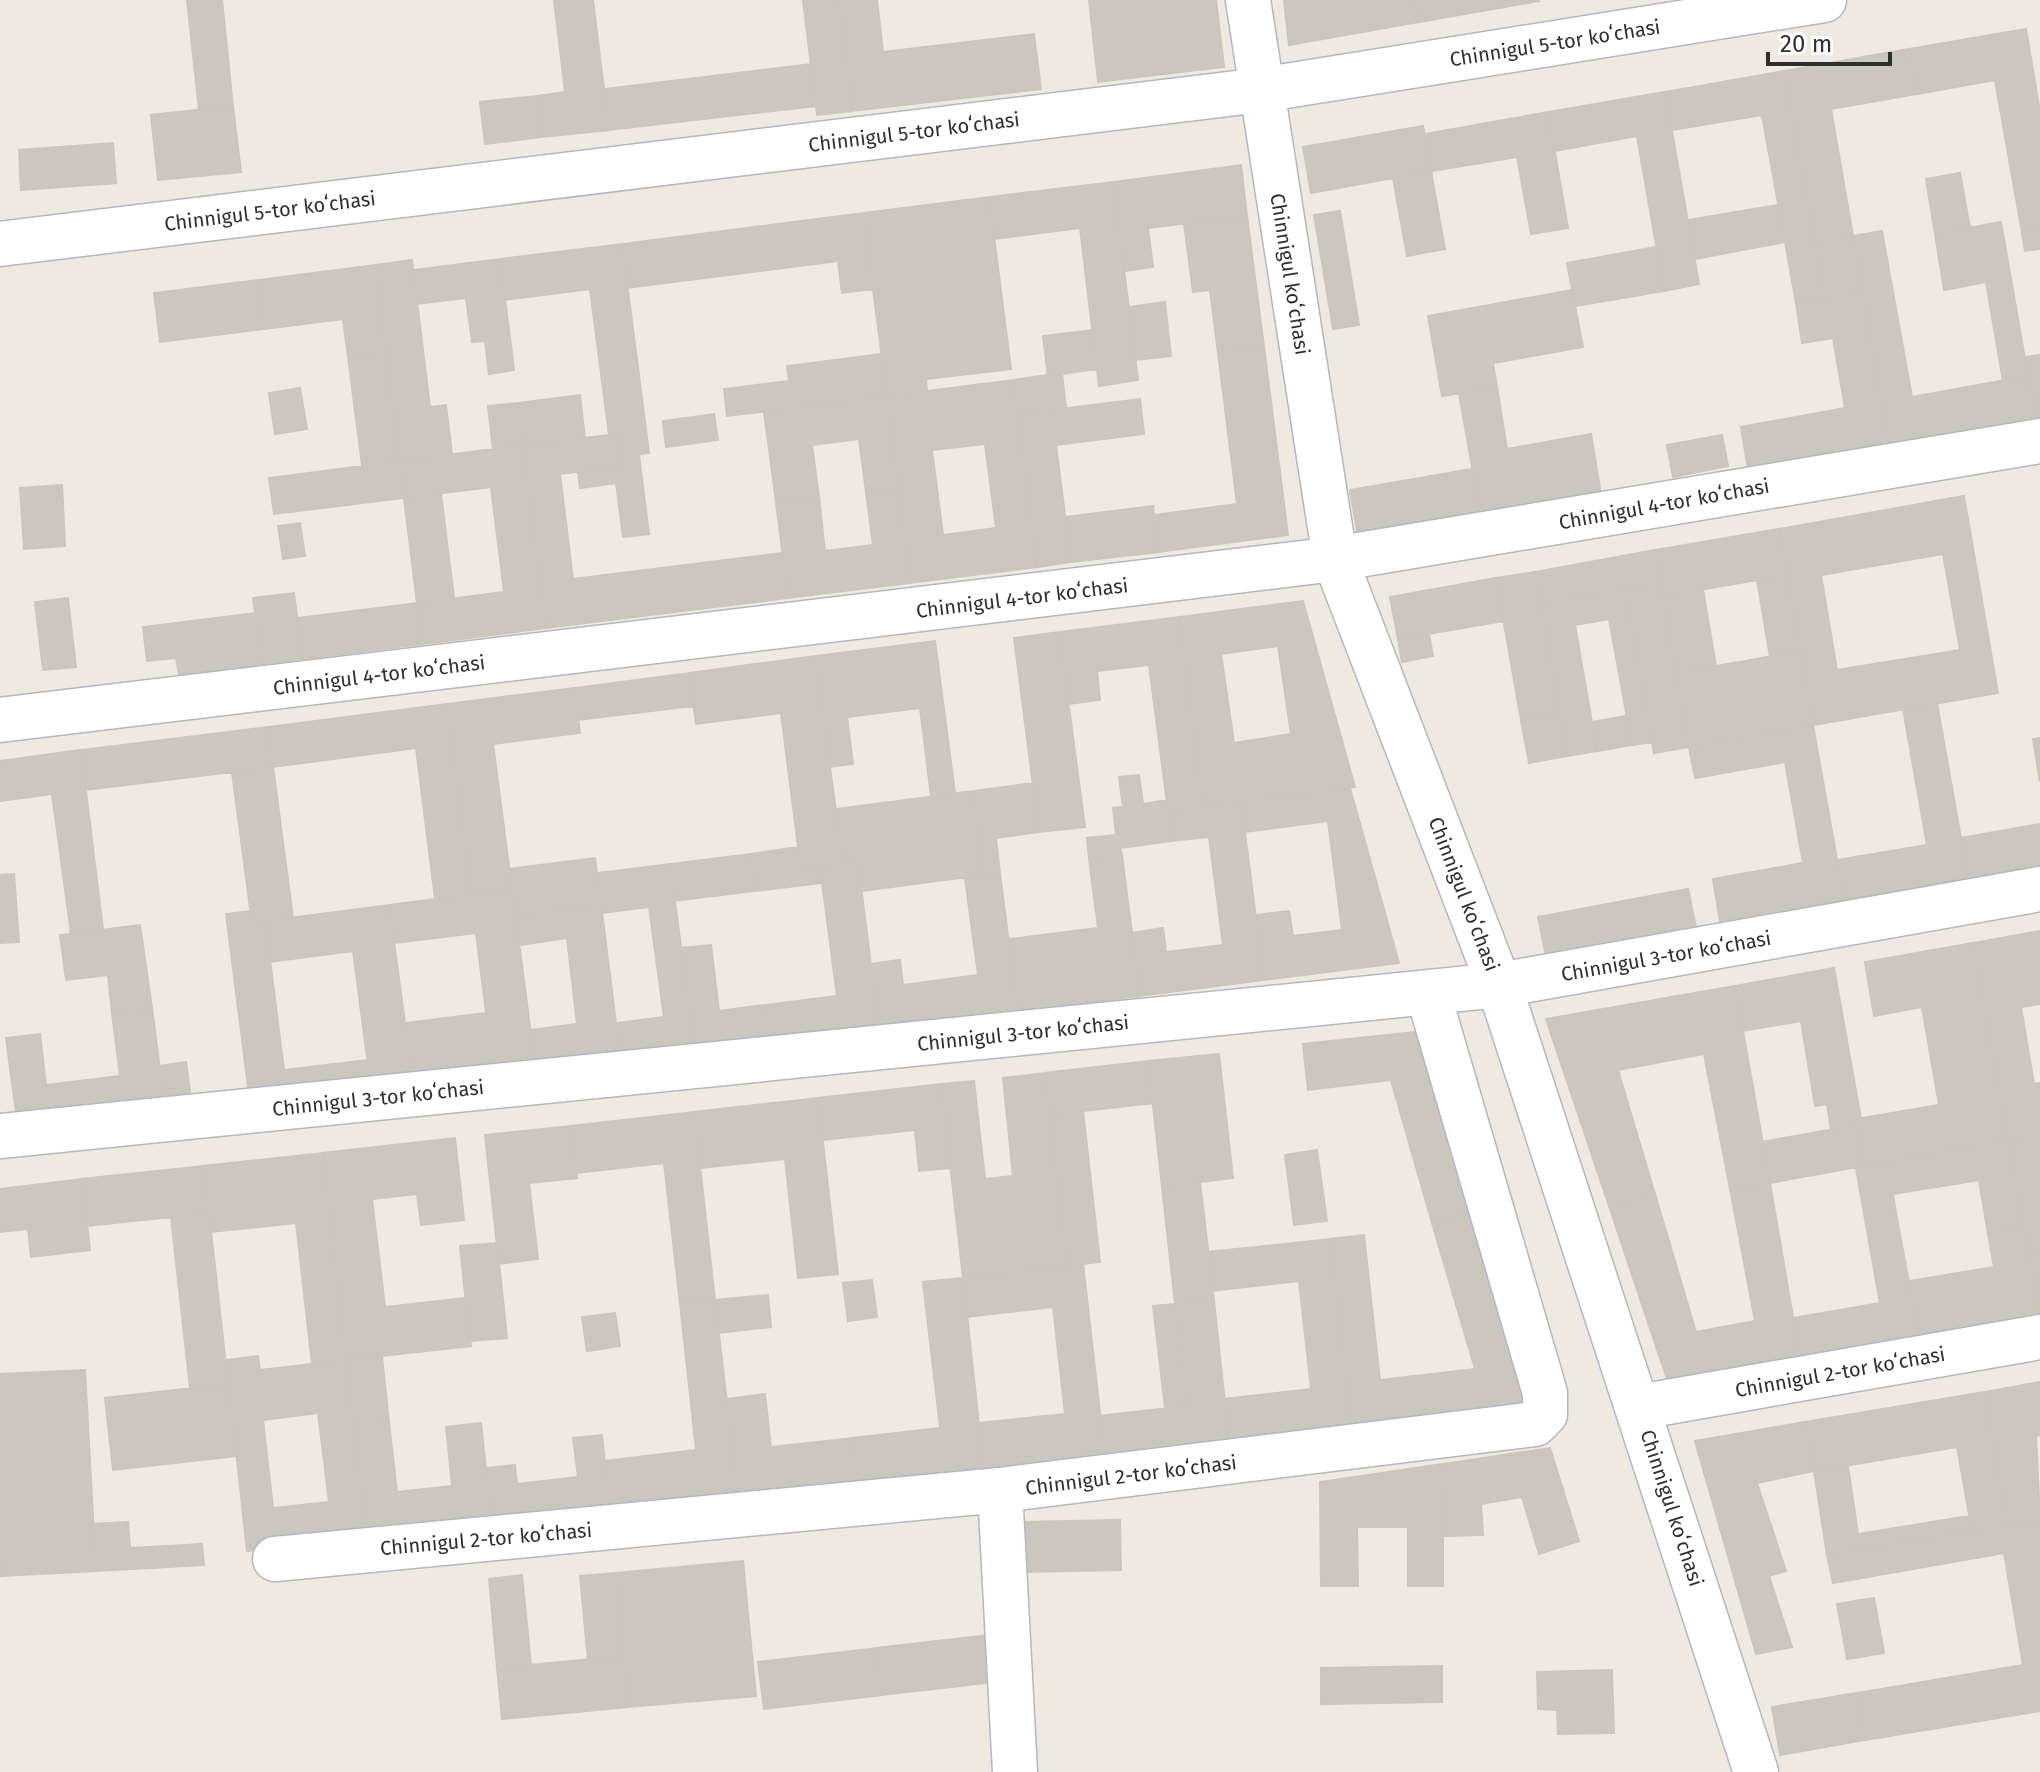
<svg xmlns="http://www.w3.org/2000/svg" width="2040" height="1772" viewBox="0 0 2040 1772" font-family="'Fira Sans',sans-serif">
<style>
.building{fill:#cbc7bf;stroke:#cbc5ba;stroke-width:2;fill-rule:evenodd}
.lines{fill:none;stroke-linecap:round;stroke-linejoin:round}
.minor-casing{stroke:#b4b7c1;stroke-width:47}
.minor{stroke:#fff;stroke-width:44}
.labels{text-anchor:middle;stroke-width:6;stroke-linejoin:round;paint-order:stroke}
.street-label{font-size:20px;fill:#2e2e2e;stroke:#fff}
</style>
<rect width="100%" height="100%" fill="#efe9e1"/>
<!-- building -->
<path class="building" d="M187,0H222L233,106L199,110Z
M554,0H593L609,130L542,137L537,96L565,92Z
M803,0H839L852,111L817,115Z
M839,0H877L883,52L1034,34L1041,89L852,111Z
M1089,0H1216L1224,67L1098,82Z
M1284,0H1415L1419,22L1289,45Z
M1415,0H1538L1539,1L1419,22Z
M2026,29L2040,112V224L2021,227L1995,80L1917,94L1909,49Z
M1909,49L1917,94L1831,109L1853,236L1815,243L1784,71Z
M811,64L816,106L609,130L604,89Z
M1784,71L1813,238L1785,242L1762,115L1672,130L1665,92Z
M1665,92L1699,284L1664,291L1637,136L1554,151L1548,112Z
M537,96L542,137L485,144L480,102Z
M233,106L241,172L158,180L151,115Z
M1548,112L1568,228L1531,234L1517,157L1431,171L1425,134Z
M1423,126L1431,171L1311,193L1303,147Z
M113,143L116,183L21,190L19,150Z
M1241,165L1247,216L1148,228L1153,267L1124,271L1113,182Z
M1431,171L1445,249L1407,256L1393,178Z
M1960,173L1970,228L1935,234L1926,179Z
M1113,182L1138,380L1099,386L1080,228L995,239L989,197Z
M989,197L1011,369L926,379L927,391L887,396L863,213Z
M1778,205L1785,242L1695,259L1688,220Z
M1340,211L1359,325L1333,329L1314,215Z
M863,213L873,289L842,293L838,261L627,288L622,244Z
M1247,216L1264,347L1218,353L1210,290L1193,292L1184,224Z
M2001,222L2028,376L2003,381L1986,282L1944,290L1935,234Z
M2040,224V249L2025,251L2021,227Z
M1882,231L1912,397L2028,376L2037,424L1890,450L1853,236Z
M1853,236L1862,292L1825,298L1815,243Z
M1813,238L1825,298L1796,303L1785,242Z
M622,244L649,453L621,457L618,434L609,435L590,289L505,300L500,259Z
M1656,247L1664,291L1575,306L1567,263Z
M500,259L514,370L489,374L485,341L472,342L466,298L417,304L413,270Z
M412,260L430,407L446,405L452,454L400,461L375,265Z
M375,265L385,352L348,357L343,319L265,329L258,280Z
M258,280L265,329L160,342L154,293Z
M1572,290L1583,347L1493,363L1497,387L1442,396L1428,316Z
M1862,292L1890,450L1749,475L1741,427L1845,408L1833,338L1802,343L1796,303Z
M1165,302L1171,356L1135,360L1129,307Z
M1092,330L1097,369L1048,376L1043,336Z
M1264,347L1288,535L1159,552L1154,515L1237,504L1218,353Z
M385,352L400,461L362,465L348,357Z
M881,354L887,396L727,416L724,389L789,381L787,366Z
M2040,355V424H2037L2025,357Z
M1062,373L1066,408L1018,414L1013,380Z
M1013,380L1037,567L910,583L887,396ZM985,444L996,528L943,535L932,450Z
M1497,387L1507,449L1591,434L1602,501L1482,522L1459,394Z
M300,388L307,429L275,434L269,393Z
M580,395L585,438L523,445L518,403Z
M887,396L899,489L866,492L859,439L812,445L819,497L776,502L764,412Z
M1140,399L1144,434L1056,445L1071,562L1037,567L1018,414Z
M518,403L523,445L493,449L488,406Z
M714,414L718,440L666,447L663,421Z
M618,434L622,466L560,474L573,579L782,553L788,598L546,628L523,445Z
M1722,435L1728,466L1673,477L1667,445Z
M523,445L546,628L423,644L417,603L504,592L491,487L404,498L400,461Z
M639,455L649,534L623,537L616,483L580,488L578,472L622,466L621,457Z
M400,461L404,498L274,514L269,478Z
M1472,469L1482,522L1359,543L1350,490Z
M62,485L65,546L24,549L20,488Z
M899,489L910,583L788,598L776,502L819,497L825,551L873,545L866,492Z
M441,494L454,598L417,603L404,498Z
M1964,496L1998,693L1813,725L1779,529ZM1943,554L1960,650L1837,670L1821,575Z
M1153,506L1159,552L1071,562L1065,517Z
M300,523L305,556L283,559L278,526Z
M1779,529L1787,575L1663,596L1655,550Z
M1655,550L1660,583L1541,604L1535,572Z
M1535,572L1560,713L1521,720L1496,578Z
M1787,575L1801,651L1770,657L1757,580Z
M1496,578L1504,621L1398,639L1390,597Z
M1660,583L1689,747L1654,753L1625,589Z
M1625,589L1652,742L1632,745L1609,619L1575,625L1597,751L1567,756L1541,604Z
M1703,590L1716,666L1676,673L1663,596Z
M294,593L303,659L262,664L253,598Z
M68,598L76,667L43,670L35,602Z
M1303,601L1355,787L1203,807L1179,617ZM1278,646L1291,734L1234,743L1221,654Z
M417,603L423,644L303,659L297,618Z
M255,613L262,664L179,675L176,658L147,661L143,627Z
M1179,617L1203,807L1168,811L1149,665L1097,671L1100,700L1069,704L1059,632Z
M1059,632L1085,827L1039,832L1014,638Z
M1429,634L1433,656L1402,662L1398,639Z
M935,641L955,793L931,796L920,708L847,717L853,764L830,767L815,656Z
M1801,651L1813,725L1689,747L1676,673Z
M815,656L843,864L801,870L781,713L696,724L689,673Z
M689,673L694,706L578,720L574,688Z
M574,688L580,733L493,744L512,889L471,895L446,704Z
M1937,703L1968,878L1844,899L1837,860L1927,845L1903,709Z
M446,704L471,895L435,899L416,748L273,767L268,727Z
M1560,713L1567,756L1529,763L1521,720Z
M1626,716L1632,745L1597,751L1592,722Z
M1813,725L1844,899L1720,921L1713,879L1803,863L1785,762L1695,778L1689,747Z
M268,727L273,767L86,790L81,750Z
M2040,738V782L2033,739Z
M81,750L103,930L71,934L52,794L0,801V761Z
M273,767L293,918L252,923L232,772Z
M1139,775L1143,804L1167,800L1172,841L1120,848L1122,855L1089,859L1087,838L1116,835L1113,808L1123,807L1119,777Z
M1034,783L1039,832L996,838L1000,874L983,875L973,791Z
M1350,788L1399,963L1264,980L1256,915L1289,911L1293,936L1342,930L1328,821L1245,832L1241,802Z
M973,791L983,875L861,891L858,862L843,864L836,809Z
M1241,802L1264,980L1140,996L1131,933L1163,928L1166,952L1223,945L1209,837L1172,841L1168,811Z
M2040,824V865L1968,878L1960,838Z
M799,847L801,870L820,867L822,883L755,891L750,854Z
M750,854L755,891L674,901L670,864Z
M1122,855L1140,996L1018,1012L1009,939L1098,928L1089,859Z
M595,858L601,904L515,916L509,869Z
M858,862L879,1029L770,1043L765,1005L837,996L820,867Z
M670,864L695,1053L621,1063L616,1023L664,1017L649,907L602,913L597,873Z
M14,874L19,942L0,943V875Z
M1000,874L1018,1012L879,1029L870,964L900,960L903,985L978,975L965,878Z
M512,889L536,1073L414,1089L405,1023L486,1013L476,933L395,943L389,905Z
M1688,889L1697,932L1547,961L1538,917Z
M601,904L621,1063L536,1073L530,1030L577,1024L567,938L519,945L515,916Z
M389,905L414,1089L372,1095L353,951L270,962L265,921Z
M250,911L252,923L265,921L284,1070L367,1060L372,1095L251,1110L226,914Z
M140,925L152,1008L112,1013L108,975L66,980L60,935Z
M2040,931V1004L2021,1007L2034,1084L2040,1083V1135L2008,1140L1973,943Z
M1973,943L2008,1140L1863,1166L1856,1119L1939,1105L1922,1007L1874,1016L1865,962Z
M711,945L719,1011L765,1005L770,1043L695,1053L681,948Z
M1834,968L1861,1119H1856L1857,1125L1831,1130L1827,1104L1815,1106L1801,1021L1742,1031L1735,986Z
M1735,986L1770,1183L1730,1189L1704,1054L1618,1070L1655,1194L1610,1209L1546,1019Z
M152,1008L165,1108L18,1127L6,1038L40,1034L46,1085L120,1076L112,1013Z
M1423,1031L1476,1210L1432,1223L1391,1080L1308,1090L1303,1044Z
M1219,1054L1233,1178L1162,1187L1148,1061Z
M1148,1061L1153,1103L1049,1115L1045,1073Z
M186,1062L192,1105L165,1108L159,1066Z
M1045,1073L1067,1266L963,1278L941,1084L974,1081L985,1179L1013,1176L1003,1078Z
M941,1084L950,1168L919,1171L915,1130L823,1140L818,1098Z
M818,1098L838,1274L798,1278L785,1159L701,1168L694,1112Z
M1083,1111L1100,1262L1067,1266L1049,1115Z
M694,1112L715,1300L680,1304L664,1163L577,1173L571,1126Z
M1857,1125L1863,1166L1770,1183L1762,1142Z
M571,1126L577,1178L529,1183L538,1259L499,1264L485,1135Z
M2040,1135V1253L2029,1255L2008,1140Z
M455,1138L464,1220L421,1225L417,1194L372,1199L385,1307L465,1298L471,1346L346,1360L323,1153Z
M2008,1140L2024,1227L1988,1234L1979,1180L1893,1194L1896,1213L1865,1219L1856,1168Z
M1317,1150L1327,1221L1294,1225L1285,1155Z
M323,1153L346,1360L312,1364L296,1223L211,1232L203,1166Z
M203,1166L209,1213L87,1226L82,1179Z
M82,1179L90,1250L31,1257L28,1229L0,1232V1189Z
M1200,1182L1214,1300L1175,1304L1162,1187Z
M1770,1183L1800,1358L1668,1382L1610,1209L1655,1194L1696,1332L1755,1321L1730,1189Z
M1476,1210L1534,1408L1352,1428L1330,1239L1364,1235L1380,1380L1475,1369L1432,1223Z
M209,1213L228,1384L190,1388L171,1217Z
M1896,1213L1919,1337L1800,1358L1793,1318L1880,1303L1865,1219Z
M2024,1227L2040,1319L1919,1340L1909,1281L1994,1267L1988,1234Z
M1330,1239L1352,1428L1229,1442L1224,1399L1311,1389L1299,1281L1212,1291L1208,1252Z
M497,1243L507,1338L470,1341L460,1246Z
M2040,1253V1319L2029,1255Z
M1083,1264L1105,1456L984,1470L979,1423L1065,1414L1053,1307L967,1317L963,1278Z
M963,1278L984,1470L859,1483L853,1438L940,1428L923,1282Z
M872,1280L877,1317L848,1321L843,1283Z
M768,1295L771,1327L719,1333L715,1300Z
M715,1300L738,1497L610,1511L605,1461L696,1450L680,1304Z
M1214,1300L1229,1442L1105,1456L1099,1416L1187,1406L1175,1304Z
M1175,1304L1187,1406L1165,1408L1153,1306Z
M615,1313L620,1346L587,1351L582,1317Z
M258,1356L260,1370L346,1360L366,1538L247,1551L226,1360ZM318,1413L329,1502L273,1508L263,1420Z
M382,1356L389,1422L354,1426L346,1360Z
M85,1370L96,1571L1,1576L0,1374Z
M2040,1382V1435L2036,1436L2040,1520L2007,1526L1985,1392Z
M228,1384L236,1456L113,1470L105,1398Z
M1985,1392L2007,1526L1972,1531L1957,1447L1814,1471L1805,1422Z
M765,1394L771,1447L853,1438L859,1483L738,1497L726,1399Z
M389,1422L397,1492L452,1486L446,1427L481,1423L492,1524L366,1538L354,1426Z
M1805,1422L1814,1471L1757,1483L1786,1571L1769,1576L1792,1647L1756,1654L1695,1441Z
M602,1435L610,1511L492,1524L486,1468L515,1465L517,1484L578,1477L573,1438Z
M1550,1448L1579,1541L1539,1554L1522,1497L1481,1504L1483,1535L1444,1536L1443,1464Z
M1443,1464V1586H1408V1527H1357L1358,1586H1321L1320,1482Z
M1848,1466L1858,1534L1969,1516L1972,1531L1827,1555L1814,1471Z
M1120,1520L1121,1570L1021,1572L1019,1522Z
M2040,1520V1711L1865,1740L1857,1693L2023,1665L2004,1553L1833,1583L1827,1555Z
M128,1522L130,1548L202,1544L204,1565L96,1571L93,1524Z
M743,1561L756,1696L628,1707L616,1573Z
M616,1573L623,1656L588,1660L580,1576Z
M522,1575L531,1665L497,1668L489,1579Z
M1874,1598L1884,1653L1847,1659L1837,1604Z
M997,1634L1003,1681L882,1695L877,1648Z
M877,1648L882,1695L764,1709L758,1662Z
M623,1656L628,1707L502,1719L497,1668Z
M1442,1666V1702L1321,1704V1668Z
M1612,1670L1614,1733L1558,1734L1557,1710L1538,1709L1537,1672Z
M1857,1693L1865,1740L1780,1755L1772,1707Z"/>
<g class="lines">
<defs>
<path id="minor" d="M1248,0L1335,559L1499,985L1756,1772
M0,244L1261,90L1824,0
M0,720L1335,559L2040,441
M0,1136L1499,985L2040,889
M1639,1407L2040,1337
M1000,1490L1015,1772
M275,1559L1000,1490L1535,1424L1545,1414V1393L1428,993"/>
</defs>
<!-- minor casing -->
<use href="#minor" class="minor-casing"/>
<!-- minor -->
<use href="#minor" class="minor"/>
</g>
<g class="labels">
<!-- street labels -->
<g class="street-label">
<text transform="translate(1555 43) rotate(-9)" y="7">Chinnigul 5-tor koʻchasi</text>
<text transform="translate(914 132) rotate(-7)" y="7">Chinnigul 5-tor koʻchasi</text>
<text transform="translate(270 211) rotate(-7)" y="7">Chinnigul 5-tor koʻchasi</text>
<text transform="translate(1290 274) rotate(81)" y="7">Chinnigul koʻchasi</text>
<text transform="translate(1664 504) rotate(-10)" y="7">Chinnigul 4-tor koʻchasi</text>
<text transform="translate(1022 598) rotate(-7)" y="7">Chinnigul 4-tor koʻchasi</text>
<text transform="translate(379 675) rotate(-7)" y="7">Chinnigul 4-tor koʻchasi</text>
<text transform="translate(1464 894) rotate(69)" y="7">Chinnigul koʻchasi</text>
<text transform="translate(1666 956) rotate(-10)" y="7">Chinnigul 3-tor koʻchasi</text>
<text transform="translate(1023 1033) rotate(-6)" y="7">Chinnigul 3-tor koʻchasi</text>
<text transform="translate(378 1098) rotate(-6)" y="7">Chinnigul 3-tor koʻchasi</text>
<text transform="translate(1840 1372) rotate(-10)" y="7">Chinnigul 2-tor koʻchasi</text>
<text transform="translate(1131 1475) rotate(-7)" y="7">Chinnigul 2-tor koʻchasi</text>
<text transform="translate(1672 1508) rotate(72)" y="7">Chinnigul koʻchasi</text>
<text transform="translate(486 1539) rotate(-5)" y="7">Chinnigul 2-tor koʻchasi</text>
</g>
</g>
<!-- scale -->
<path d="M1768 52v12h122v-12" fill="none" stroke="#2e2e2e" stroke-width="4"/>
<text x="1780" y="52" font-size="24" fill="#2e2e2e" stroke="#ffffff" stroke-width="6" paint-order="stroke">20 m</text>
</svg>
